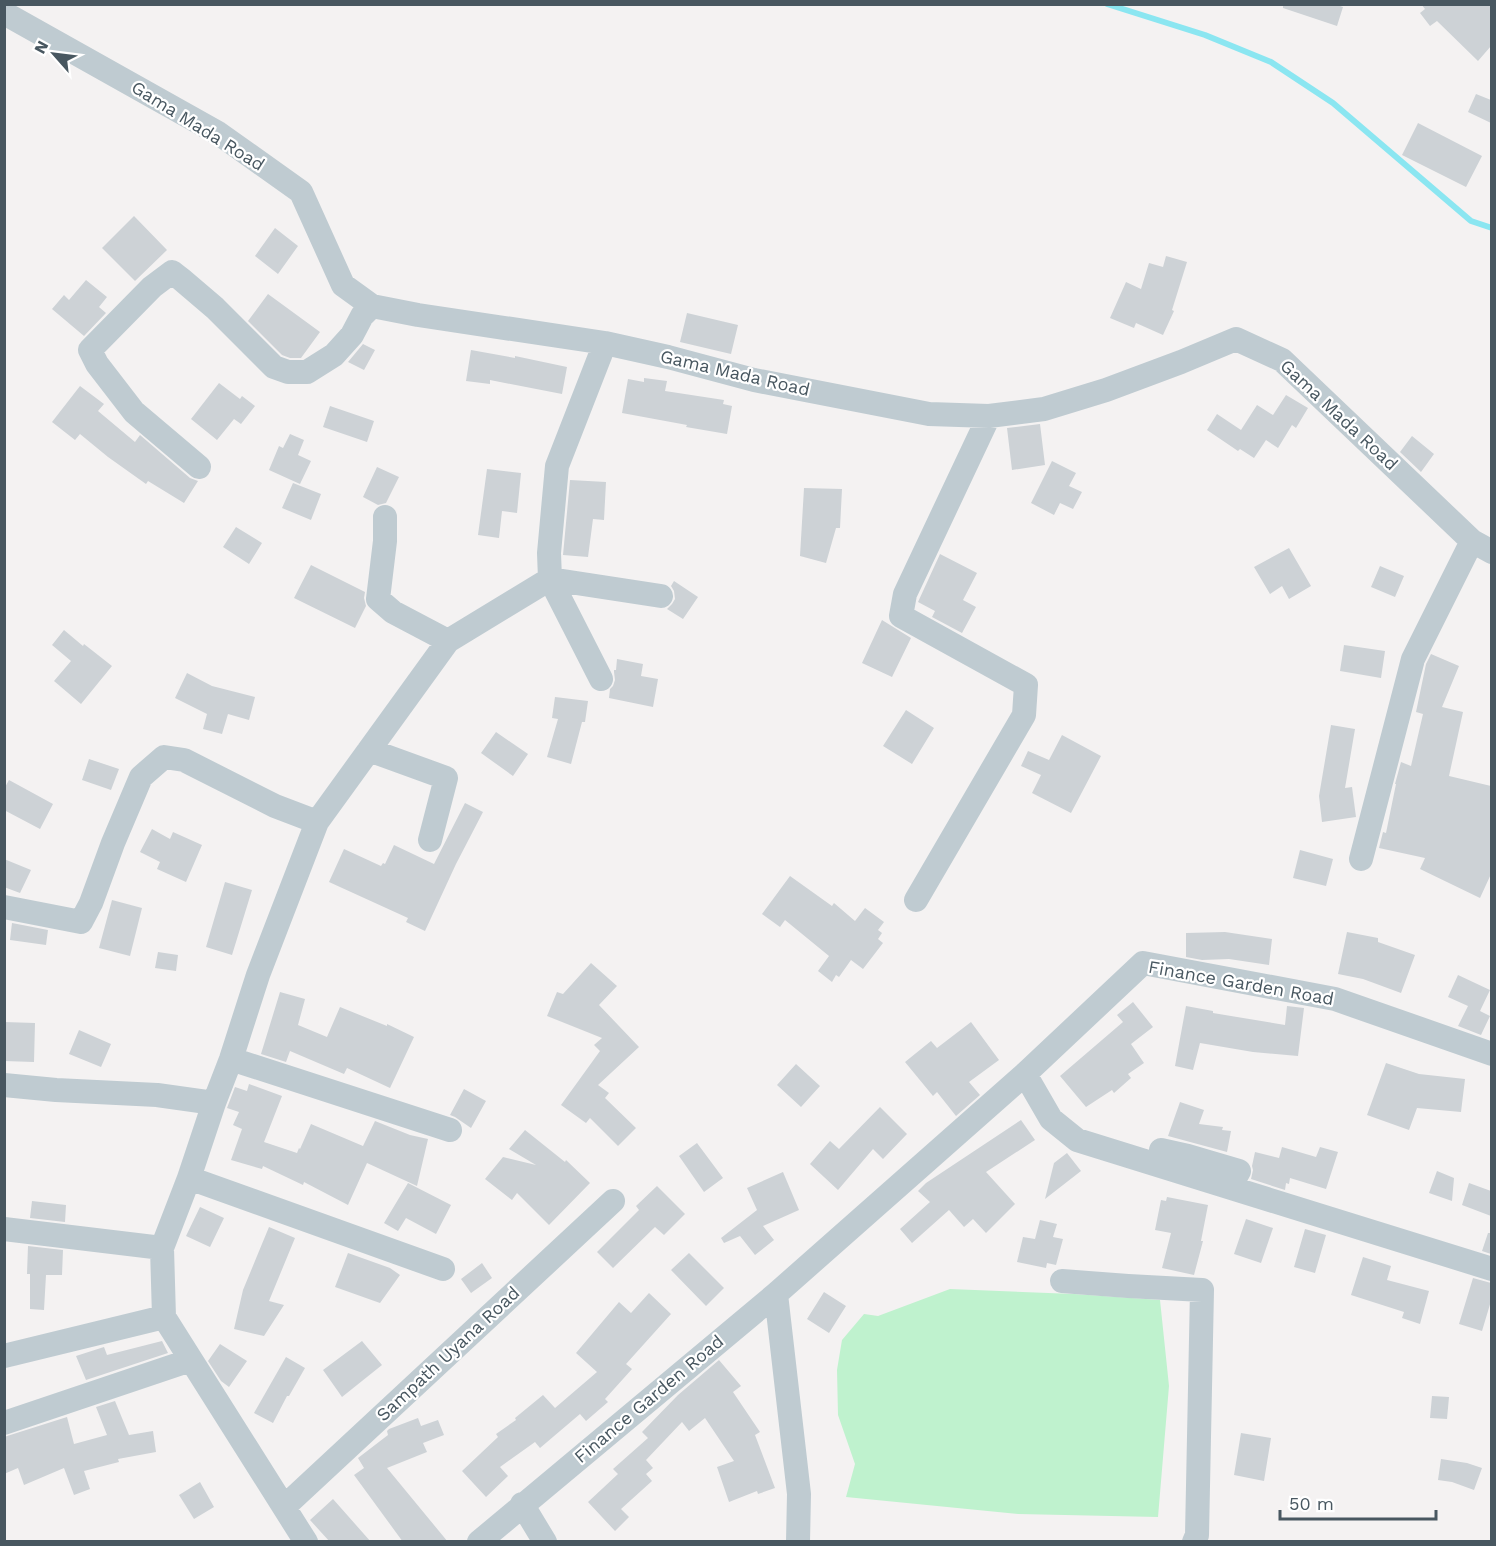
<svg xmlns="http://www.w3.org/2000/svg" width="1496" height="1546" viewBox="0 0 1496 1546" font-family="'Work Sans',sans-serif">
<style>
.green{fill:#bff2ce}
.lines{fill:none;stroke-linecap:round;stroke-linejoin:round}
.stream{stroke:#8be6f1;stroke-width:6}
.building{fill:#cdd2d6}
.street{stroke:#bfcbd1;stroke-width:24}
.labels{text-anchor:middle;stroke-width:4.5;stroke-linejoin:round;paint-order:stroke}
.street-label{font-size:18px;fill:#485760;stroke:#fff}
</style>
<rect width="100%" height="100%" fill="#f4f2f2"/>
<!-- green -->
<path class="green" d="M950,1289L1074,1294L1160,1300L1169,1386L1158,1517L1018,1514L846,1497L855,1464L838,1415L837,1370L842,1340L864,1314L878,1316Z"/>
<g class="lines">
<!-- stream -->
<path class="stream" d="M1107,4L1205,35L1271,62L1333,103L1471,221L1492,228"/>
</g>
<!-- building -->
<path class="building" d="M1283,4H1334L1343,7L1337,26L1283,8Z
M1421,4H1491V46L1478,61L1437,21L1430,26L1420,13L1425,9Z
M1476,94L1491,100V123L1468,112Z
M1418,123L1482,156L1466,187L1402,155Z
M134,216L167,250L135,281L102,248Z
M275,228L298,246L278,274L255,256Z
M1166,256L1187,262L1172,310L1174,311L1163,335L1136,323L1134,328L1110,318L1126,282L1141,289L1149,263L1163,267Z
M86,280L107,297L99,307L106,313L84,336L52,309L64,295L69,300Z
M268,294L320,332L301,358H290L282,355L248,321Z
M687,313L738,325L731,354L680,342Z
M363,344L375,350L364,370L348,362Z
M471,350L515,358V356L567,367L562,394L490,380V384L466,381Z
M644,378L667,381L665,391L724,400L723,404L732,406L727,434L686,427L687,425L622,413L628,379L644,382Z
M219,383L240,399L242,396L255,406L241,424L234,419L217,440L191,419Z
M80,386L104,404L98,411L135,442L140,435L190,478L198,481L184,503L148,481L146,484L108,457L80,434L75,440L52,422Z
M1286,395L1308,408L1296,428L1292,425L1278,448L1266,440L1254,458L1240,449L1238,451L1207,430L1217,414L1241,430L1257,405L1273,415Z
M330,406L374,421L367,442L323,427Z
M1040,424L1045,465L1012,470L1007,428Z
M290,434L304,440L298,455L311,461L300,484L269,470L279,446L283,448Z
M1412,436L1434,454L1421,472L1400,452Z
M1052,461L1076,473L1069,486L1082,492L1073,509L1060,503L1054,515L1031,503Z
M377,467L399,477L386,503L378,505L363,497Z
M487,469L521,473L517,513L502,511L499,538L478,535Z
M570,480L606,482L604,520L593,519L588,557L563,555Z
M293,483L321,494L311,520L282,508Z
M804,488L842,489L840,528H836L826,563L800,556Z
M236,527L262,543L249,564L223,547Z
M1289,548L1311,586L1289,599L1282,586L1270,594L1254,567Z
M940,554L977,573L963,600L976,607L962,633L932,617L935,611L918,602Z
M311,565L365,592L364,598L366,606L355,628L294,598Z
M1380,566L1404,576L1395,597L1371,587Z
M674,581L698,597L683,619L667,609L672,604L675,599L674,591L671,586Z
M882,620L911,638L892,677L862,663Z
M64,630L83,646L84,644L112,666L81,704L54,681L71,661L52,645Z
M1344,645L1385,651L1381,678L1340,671Z
M1431,654L1459,666L1442,707L1463,712L1449,776L1491,786V874L1480,898L1420,869L1425,858L1379,848L1383,832L1386,833L1396,784H1395L1401,762L1411,766L1423,714L1416,712L1426,664Z
M617,659L643,664L641,676L658,679L653,707L609,698L610,689L613,686L615,680L614,672V670H616Z
M187,673L212,686L255,697L249,720L228,714L222,734L203,729L207,714L175,698Z
M555,697L588,701L585,722H582L571,764L547,757L558,719L552,718Z
M906,710L934,728L912,764L883,746Z
M1331,725L1355,729L1345,788L1352,787L1356,817L1322,822L1319,796Z
M496,732L528,754L513,776L481,753Z
M1062,735L1101,756L1071,813L1032,793L1041,775L1021,766L1028,751L1049,760Z
M89,759L119,769L111,790L82,780Z
M9,780L53,804L40,829L4,810V789Z
M465,803L483,812L456,864L425,931L406,922L408,918L329,882L344,849L381,866L383,863L385,864L394,845L434,864Z
M152,829L170,839L173,832L202,845L186,882L157,869L160,862L140,852Z
M1300,850L1333,859L1326,886L1293,878Z
M4,859L31,870L20,893L4,887Z
M790,876L832,906L834,903L855,921L865,908L884,922L878,930L882,933L878,939L883,943L863,969L851,960L839,977L836,975L832,982L818,971L829,956L785,920L780,927L762,914Z
M225,882L252,890L232,955L206,947Z
M112,900L142,908L130,956L99,948Z
M12,923L48,930L46,945L10,940Z
M1225,932L1272,939L1269,965L1229,959L1202,960L1186,957V933Z
M1347,932L1378,938V942L1415,955L1401,993L1363,979L1338,974Z
M158,952L178,955L176,971L155,968Z
M591,963L617,986L599,1005L639,1047L598,1085L609,1093L605,1098L636,1128L618,1146L590,1118L586,1123L561,1105L600,1051L594,1045L602,1038L547,1016L557,992L563,994Z
M1458,975L1490,990L1480,1011L1490,1016L1481,1035L1458,1026L1468,1006L1448,997Z
M280,992L305,999L298,1025L327,1037L340,1007L387,1026V1024L414,1037L390,1088L347,1068L344,1074L290,1051L286,1062L261,1054Z
M1133,1002L1153,1027L1131,1044L1144,1063L1128,1074L1131,1078L1114,1093L1112,1090L1086,1107L1060,1076L1123,1022L1117,1015Z
M1186,1006L1213,1011V1013L1285,1025L1287,1006L1304,1008L1298,1056L1253,1052L1200,1043L1193,1070L1175,1066Z
M4,1022L35,1023L34,1062L4,1061Z
M971,1022L999,1060L969,1082L980,1095L956,1116L937,1092L933,1096L905,1062L931,1041L937,1048Z
M79,1030L111,1044L101,1067L69,1054Z
M1386,1063L1419,1074L1465,1079L1461,1112L1417,1108L1409,1130L1367,1115Z
M796,1064L820,1086L801,1107L777,1085Z
M249,1084L282,1096L264,1142L297,1153L299,1148L300,1149L311,1124L363,1146L375,1121L410,1135L428,1139L417,1186L367,1163L348,1205L304,1182L303,1185L263,1166L262,1169L231,1160L242,1129L233,1125L239,1112L227,1108L235,1087L247,1091Z
M464,1089L486,1101L471,1128L455,1117L450,1115Z
M1180,1102L1204,1110L1199,1124L1223,1127L1222,1130L1231,1131L1227,1152L1168,1136Z
M880,1107L907,1134L883,1159L873,1149L838,1190L810,1164L830,1141L839,1149Z
M1021,1120L1035,1140L986,1172L1015,1204L986,1233L973,1219L964,1227L949,1210L912,1243L900,1229L930,1202L918,1191L926,1183Z
M525,1130L565,1162L566,1160L590,1183L549,1225L517,1193L512,1200L485,1179L503,1157L536,1165L509,1149Z
M697,1143L723,1178L704,1192L679,1156Z
M1282,1147L1316,1157L1320,1147L1338,1152L1326,1189L1290,1178L1289,1184L1286,1183L1285,1190L1251,1179L1253,1170L1252,1166L1255,1152L1279,1158Z
M1067,1153L1081,1171L1045,1199L1054,1163Z
M1437,1171L1454,1178L1452,1201L1429,1193Z
M783,1172L799,1210L763,1226L774,1240L755,1255L740,1236L724,1243L721,1238L757,1210L747,1188Z
M408,1183L451,1205L436,1234L406,1218L398,1231L384,1223Z
M1469,1183L1491,1191V1216L1462,1205Z
M657,1186L685,1214L664,1235L655,1227L613,1268L597,1252L639,1210L636,1206Z
M1167,1197L1208,1205L1201,1241H1203L1194,1275L1162,1268L1171,1233L1155,1230L1161,1200L1166,1201Z
M32,1201L66,1205L65,1222L30,1218Z
M200,1207L224,1218L210,1247L186,1236Z
M1246,1219L1273,1228L1261,1263L1234,1254Z
M1040,1220L1057,1224L1053,1237L1063,1239L1056,1265L1047,1263L1046,1268L1017,1262L1023,1237L1035,1239Z
M269,1227L295,1238L269,1301L284,1305L264,1336L234,1329L243,1290Z
M1305,1229L1326,1235L1315,1273L1294,1267Z
M1488,1233H1491V1254L1482,1251Z
M28,1246L63,1250L62,1275H46L44,1310L30,1309V1274H27Z
M348,1253L390,1268L400,1275L380,1303L335,1287Z
M689,1253L724,1288L706,1306L671,1270Z
M1363,1257L1391,1266L1387,1280L1429,1291L1420,1324L1402,1318L1404,1312L1351,1295Z
M482,1263L492,1278L471,1293L461,1279Z
M1473,1278L1491,1283V1301L1482,1331L1459,1324Z
M824,1292L846,1306L829,1333L807,1319Z
M649,1293L671,1314L626,1364L632,1369L605,1399L608,1402L586,1421L580,1414L540,1448L535,1442L500,1467L508,1476L486,1497L462,1471L498,1437L496,1434L516,1420L515,1418L543,1395L555,1408L597,1372L576,1353L619,1302L631,1313Z
M162,1341L168,1353L86,1380L76,1356L104,1347L107,1355Z
M362,1341L382,1365L342,1397L323,1370Z
M220,1344L247,1361L229,1387L221,1381L208,1361Z
M286,1357L305,1368L289,1396H287L273,1423L254,1413Z
M719,1360L741,1386L733,1392L760,1432L755,1435L775,1488L758,1494L757,1491L729,1502L717,1467L734,1461L705,1418L689,1431L682,1422L646,1460L653,1468L646,1474L652,1481L621,1509L629,1517L615,1531L588,1502L618,1474L613,1469L648,1438L642,1432L678,1395Z
M1432,1396L1449,1397L1447,1419L1430,1418Z
M115,1401L129,1435L153,1431L156,1452L118,1459L119,1462L84,1471L90,1489L74,1495L64,1468L24,1485L18,1468L4,1474V1437L67,1417L74,1444L107,1435L96,1407Z
M418,1418L421,1426L438,1420L444,1435L423,1443L427,1452L387,1468L448,1542H403L354,1475L364,1468L358,1458L388,1435L387,1431L389,1429Z
M1241,1433L1271,1438L1264,1481L1234,1475Z
M1441,1459L1467,1463L1482,1468L1474,1490L1452,1482L1438,1480Z
M200,1482L214,1507L194,1519L179,1495Z
M333,1499L371,1542H330L310,1520Z"/>
<g class="lines">
<!-- street -->
<path class="street" d="M4,13L218,133L301,192L343,285L372,306L418,315L605,343L668,357L754,380L929,414L989,416L1044,409L1106,390L1181,362L1236,339L1282,360L1472,541L1492,552
M199,467L134,412L97,364L90,350L152,287L172,272L181,279L215,308L274,367L288,372H307L334,355L352,335L362,316L372,306
M385,517V541L378,599L393,612L448,641
M550,579L601,679
M550,579L661,596
M369,750L446,778L430,840
M1361,859L1413,659L1472,541
M916,900L1024,715L1026,685L901,616L905,594L989,416
M4,907L81,922L91,903L113,843L141,777L164,757L184,760L275,806L317,822
M231,1059L450,1130
M1025,1074L1051,1119L1077,1140L1492,1269
M4,1085L56,1090L157,1095L214,1103
M1161,1150L1188,1156L1239,1171L1230,1187
M189,1178L443,1269
M4,1229L162,1248
M1062,1281L1128,1286L1202,1290L1197,1535L1194,1542
M776,1294L799,1494L798,1542
M4,1356L164,1317
M4,1423L191,1360
M522,1504L545,1542
M284,1507L613,1201
M306,1542L164,1317L162,1248L189,1178L214,1103L231,1059L258,975L317,822L448,641L550,579L549,553L557,466L605,343
M479,1542L776,1294L1025,1074L1143,963L1335,999L1492,1054"/>
</g>
<g class="labels">
<!-- street labels -->
<g class="street-label">
<text transform="translate(198 126) rotate(32)" y="6">Gama Mada Road</text>
<text transform="translate(735 373) rotate(13)" y="6">Gama Mada Road</text>
<text transform="translate(1339 415) rotate(43)" y="6">Gama Mada Road</text>
<text transform="translate(1241 983) rotate(10)" y="6">Finance Garden Road</text>
<text transform="translate(448 1354) rotate(-43)" y="6">Sampath Uyana Road</text>
<text transform="translate(649 1399) rotate(-40)" y="6">Finance Garden Road</text>
</g>
</g>
<!-- border -->
<rect width="1496" height="1546" fill="none" stroke="#485760" stroke-width="12"/>
<!-- north arrow -->
<g transform="translate(54 54) rotate(298)" stroke="#ffffff" stroke-width="4.5" paint-order="stroke">
<path d="M0-4.5L10 22L0 15L-10 22Z" fill="#485760"/>
<text y="-9" font-size="16" font-weight="bold" text-anchor="middle" fill="#485760">N</text>
</g>
<!-- scale -->
<path d="M1280 1510v9h156v-9" fill="none" stroke="#485760" stroke-width="3"/>
<text x="1289" y="1510" font-size="18" fill="#485760" stroke="#ffffff" stroke-width="4.5" paint-order="stroke">50 m</text>
</svg>
